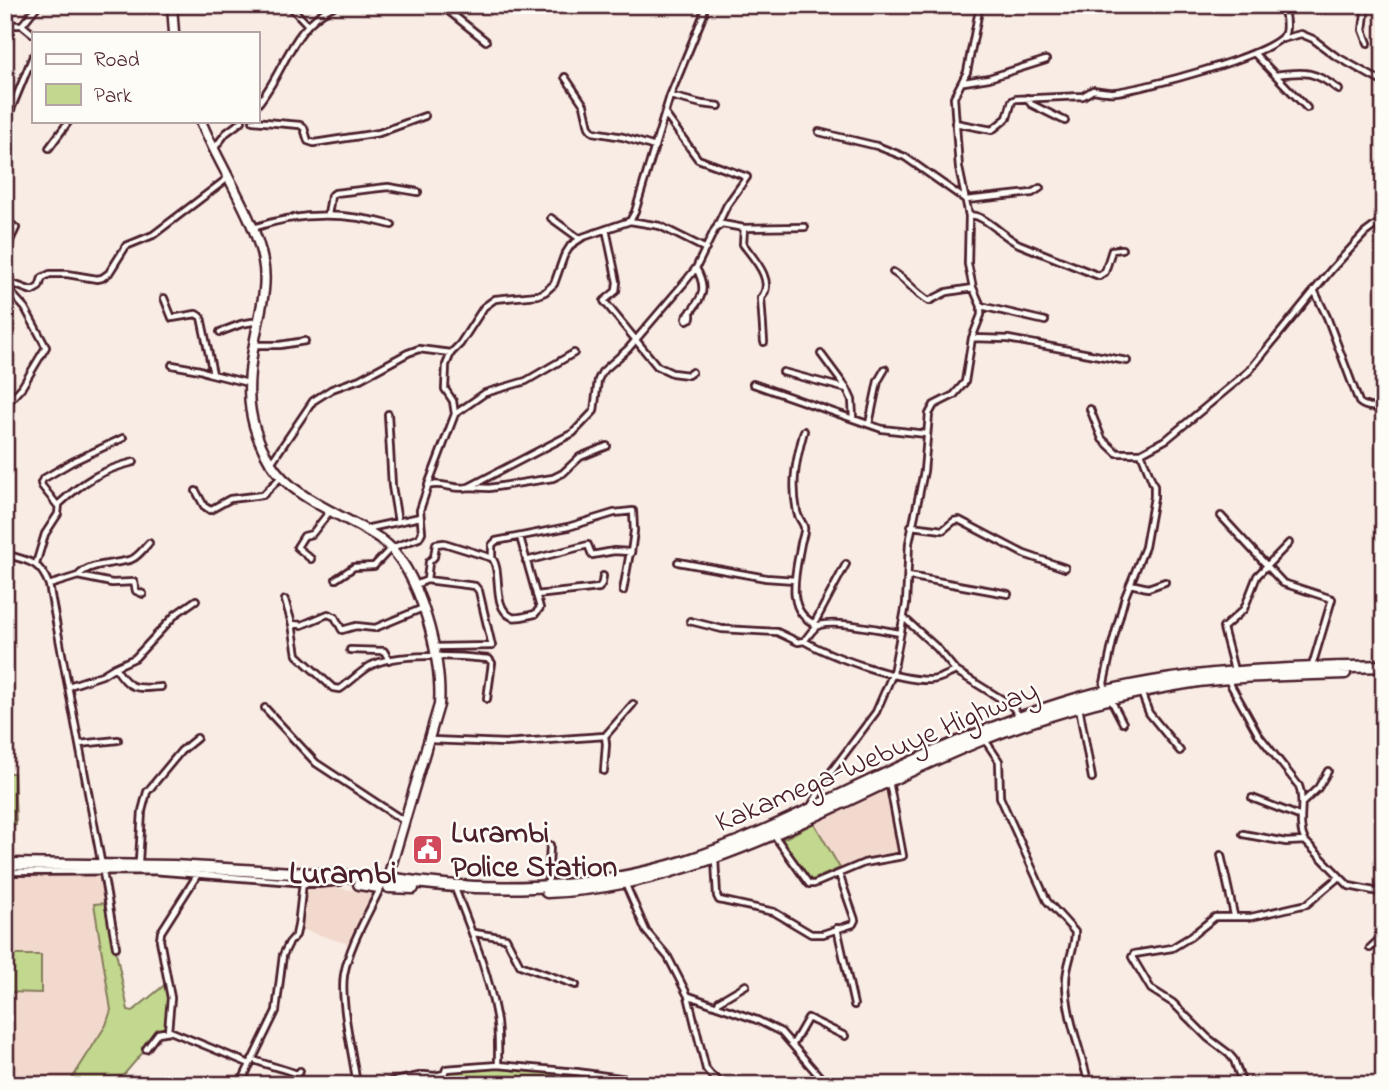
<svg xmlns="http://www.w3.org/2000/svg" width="1389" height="1090" viewBox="0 0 1389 1090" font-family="'Indie Flower',sans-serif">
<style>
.built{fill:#f2d9cd}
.green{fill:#c1d88e;stroke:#867c5c;stroke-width:2}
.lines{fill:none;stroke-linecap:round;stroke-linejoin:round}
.street-casing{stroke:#4a1f2b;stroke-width:10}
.primary-casing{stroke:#4a1f2b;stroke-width:13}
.highway-casing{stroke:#4a1f2b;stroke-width:15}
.street{stroke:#fdfcf7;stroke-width:4.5}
.primary{stroke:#fdfcf7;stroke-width:8}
.highway{stroke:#fdfcf7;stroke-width:10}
.labels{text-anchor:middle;stroke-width:5;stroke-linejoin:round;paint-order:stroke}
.street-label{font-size:30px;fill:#4a1f2b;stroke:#fdfcf7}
.poi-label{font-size:30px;font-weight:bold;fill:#4a1f2b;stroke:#fdfcf7;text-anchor:start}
.quarter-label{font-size:33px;font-weight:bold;fill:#4a1f2b;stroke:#fdfcf7}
</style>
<rect width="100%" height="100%" fill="#f8ece4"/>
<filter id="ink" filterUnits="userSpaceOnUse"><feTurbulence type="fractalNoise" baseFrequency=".0143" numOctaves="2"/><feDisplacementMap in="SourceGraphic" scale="14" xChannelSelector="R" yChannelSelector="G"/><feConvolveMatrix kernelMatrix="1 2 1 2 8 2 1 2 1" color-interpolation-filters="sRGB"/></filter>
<g filter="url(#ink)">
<!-- built -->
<path class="built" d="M889,782L903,855L864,862L809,883L774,835Z
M102,870L106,903L95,905L111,1010L106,1025L68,1085H5V873Z
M305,884L374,893L351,945L301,929Z"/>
<!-- green -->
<path class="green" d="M5,773H14L16,825L5,826Z
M814,823L840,868L810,881L781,840Z
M106,903L128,1010L133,1011L167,983L170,1002L167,1030H162L115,1085H68L106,1025L111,1010L94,904Z
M5,955H41V993L5,992Z
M458,1064L498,1065L610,1077L633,1085H405L404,1081L445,1077L444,1068Z"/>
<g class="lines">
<defs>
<path id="street" d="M289,5L307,24
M441,5L486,41
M527,5L535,9
M1366,5L1363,30L1368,43
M5,25H22L33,34
M22,25L38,5
M1282,39L1301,34L1313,39L1334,55L1384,83
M1254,53L1307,108
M1276,75C1306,71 1315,71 1339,90
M565,77L584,105L589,127L593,132L623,137L655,147
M964,82L989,78L1046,60
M670,96L702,104L719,106
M1027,98L1031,104L1065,121
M257,105C286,71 290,26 336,5
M665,114L698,159L747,177L727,205L717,226
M253,121L300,125L304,128L308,141L314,143L379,133L425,116
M955,123L992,130L1007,118L1012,101L1016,99L1083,96L1093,90C1100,91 1108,93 1115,92C1143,89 1269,56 1284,35C1288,29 1285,16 1284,9
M5,124L33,56
M819,132L877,146L905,157L966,200L1032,193L1040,188
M49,148L69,121
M214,149L226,133L242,121
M328,215L331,196L335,193L388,187L418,192
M969,216C982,212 1003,237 1019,244L1099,276L1105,272L1112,250L1122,249
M551,218L580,239
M5,219L16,228L5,251
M630,221L660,226L706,249
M253,228C298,212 346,212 392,225
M744,228L743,244C753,258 776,281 761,298L764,342
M606,229L617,282L616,291L604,301L657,366L672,373L688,375L692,372
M893,272C907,280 915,293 929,301L947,292L973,288
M5,281L32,291L39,287L42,278L50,274H67L97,279L102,278L109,273L126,246L153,235L228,178
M5,286L25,308L46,347L22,387L5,406
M1314,290L1327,317L1359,402C1367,410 1376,405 1384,411
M164,298L172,318L196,314L201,317L213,374
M981,306L1045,321
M691,311V318L687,320L686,318C701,299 709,291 696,268
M220,332L241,324L258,321
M972,338L1008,339L1127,361
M255,345H280L305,341
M821,354L847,389
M172,365L200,370L208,373L248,383
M783,372L847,389L852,400L853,418
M753,384L882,429L926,434
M1090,409L1102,439L1117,453H1141L1167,439L1249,371L1331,270L1365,233L1384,219
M388,414L392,486L398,522
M455,414L485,393L526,381L574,353
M869,424L878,381L885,369
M804,431C796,460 791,482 797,512C798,518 803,522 804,527C805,532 802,539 801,543C796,572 783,613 818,625
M271,463L313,401L332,389L360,379L408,353L419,349L451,353
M428,485L455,414L453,401L445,389L446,365L451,353L460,344L484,307L495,299L538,295L545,292L554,284L564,256L571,245L583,237L630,221L635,212L670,96L703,16L705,5
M469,487L489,488L553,478L563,473L580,457L607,446
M196,491L204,506L210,510L230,499L263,495L281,477
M58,506L42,486L41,483L43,479L72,462L123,438
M1221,516L1283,583L1332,599L1312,666
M911,526L943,530L954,521L959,520L1024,554L1065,568
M365,529L420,517
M5,554C29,561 40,561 49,585L101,861
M492,558V545L496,541L568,527L614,513L633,511L634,531L631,553
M311,559L297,547L304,536L312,534L330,511
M526,561L588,545L592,555L614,551L630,552L623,591
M678,562L766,578L795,580
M36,564L45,534L58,514L59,504C84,481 101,470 134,462
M78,576C90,562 116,565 132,559C139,556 144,548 149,543
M908,576L1008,594
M336,579L354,567L374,566L391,548L419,538L422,532L420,510L428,486C442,481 454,491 469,487L573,433L594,411L598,380L602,372L628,349L685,282L696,268L715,229L722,224L744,228L805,227
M427,580L429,562L434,557L436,544L444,543L492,558C503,572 491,607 512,617C517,619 529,615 535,614L540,608L520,537
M1130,584L1148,588L1165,582
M49,585L78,576L112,583L134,582L136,591L143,594
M415,585L427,580L475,586L479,591L492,646L434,647
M536,595L599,588L602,583L603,576
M285,600L292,624L302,625L328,614L335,617L342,630L356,626L375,628L423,608
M904,618L937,648L956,671L1011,705L1021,718
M690,621L722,629L777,632L798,642L804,641C809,636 813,627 820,625C837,620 881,630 900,633
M292,624L297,655L333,688L340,689C350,682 360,672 370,666C394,652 461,656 489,659L492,663L487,699
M814,624L846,564
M804,641C832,657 899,681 930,680C939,680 948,674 956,671
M350,650L384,651L389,660
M115,667L135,658L176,614L196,600
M1234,670L1223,628L1244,609L1257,576L1289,543
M1228,680L1258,734L1299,786C1306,804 1296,823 1305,841L1349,886L1384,893
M69,686L102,675L115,667C129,690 135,689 161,687
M1106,691L1104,683L1113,641L1125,597L1145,547L1154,497V486L1141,453
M1141,692L1149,713L1180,751
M1110,698L1123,723
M1079,707L1092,778
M265,708L316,763L404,821
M431,740L505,743L605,736
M985,740L999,761L1000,797L1047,901L1075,932C1075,949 1066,964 1066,981C1066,1017 1081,1050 1089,1085
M79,744L118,740
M604,771L606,744L605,736L633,704
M1252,798L1299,816
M1302,803L1318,788L1328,771
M811,806L831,772L876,712L893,673L906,604L909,543L924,471L929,414L934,405L954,395L965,382L972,338L981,315V306L973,288L968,264L969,216L959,168L954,97L967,72L980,5
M1243,834L1286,842L1305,841
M774,835L809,884H814L864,863L903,856L889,781
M1221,855L1234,915
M715,859L717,896L719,900L774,912L811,934H823L853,924L855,920L839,874
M139,861L142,811L147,792L181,751L197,738
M5,872L153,871L319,884L340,882
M103,872L116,947
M625,883L646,931L668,957L688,996L706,1069L711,1075L724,1085
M548,885L550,845
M456,891C472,933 488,971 496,1016C499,1031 498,1049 498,1065L577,1072L627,1079
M837,928L854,1005
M474,933L506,938L520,965L576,985
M1370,948L1384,935
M689,996L757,1020L781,1032L827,1085
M717,1006L719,1001L746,985
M168,1031L171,998L160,940L161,932L198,874
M793,1044L808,1018L845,1036
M146,1049L158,1033L170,1031L250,1064
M252,1059C268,1066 282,1068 297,1074L300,1071
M240,1085L276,1011L283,955L289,943L296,935L298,926L303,882
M357,1085C353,1056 340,1002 344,975C349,946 367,916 380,889
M376,1085L424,1075L435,1076L444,1074L446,1069L498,1065
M1243,1085L1234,1060L1228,1053L1208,1038L1173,1003L1151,989L1132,957L1134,954L1172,948L1190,937L1215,917H1251L1307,904L1339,877"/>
<path id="primary" d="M172,5L174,33
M201,121C218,164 255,217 263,261C267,280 263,300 259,319C248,372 240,413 270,462C295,502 345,514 382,540C420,568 443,660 439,705L388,877"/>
<path id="highway" d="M5,864L174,866L380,878
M388,878C485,894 591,891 686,861C751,840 812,808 875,779C935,751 997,724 1060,704C1166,670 1274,669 1384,666
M359,884L379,887
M389,887L413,888
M547,892C707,886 839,797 983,739C1048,713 1117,694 1186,683C1238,675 1292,675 1345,673"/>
</defs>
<!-- street casing -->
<use href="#street" class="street-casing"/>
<!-- primary casing -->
<use href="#primary" class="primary-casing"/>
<!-- highway casing -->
<use href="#highway" class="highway-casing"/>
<!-- street -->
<use href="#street" class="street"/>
<!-- primary -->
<use href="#primary" class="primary"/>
<!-- highway -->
<use href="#highway" class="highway"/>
</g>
</g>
<!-- icons -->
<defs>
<symbol id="civic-square" viewBox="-11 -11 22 22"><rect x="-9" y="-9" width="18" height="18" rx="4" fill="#d1495b" stroke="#fdfcf7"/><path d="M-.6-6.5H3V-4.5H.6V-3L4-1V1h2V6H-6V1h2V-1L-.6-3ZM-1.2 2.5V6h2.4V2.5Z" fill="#fff"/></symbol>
</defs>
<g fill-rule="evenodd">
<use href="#civic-square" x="410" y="832" width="35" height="35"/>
</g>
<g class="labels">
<!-- street labels -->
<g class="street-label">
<text transform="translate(876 755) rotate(-23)" y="10">Kakamega-Webuye Highway</text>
</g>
<!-- poi labels -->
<g class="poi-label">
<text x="451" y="842">Lurambi<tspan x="451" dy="34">Police Station</tspan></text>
</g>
<!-- quarter labels -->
<g class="quarter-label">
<text x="343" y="883">Lurambi</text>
</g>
</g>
<!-- margin -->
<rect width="1389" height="1090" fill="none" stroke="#fdfcf7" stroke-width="28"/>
<rect x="14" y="14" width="1361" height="1062" fill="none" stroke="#4a1f2b" stroke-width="2.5" filter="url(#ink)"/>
<!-- legend -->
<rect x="32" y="32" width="228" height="91" fill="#fdfcf7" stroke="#b5a4a5" stroke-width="2"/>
<rect x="46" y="54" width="35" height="10" fill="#fdfcf7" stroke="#b5a4a5" stroke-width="2"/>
<text x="94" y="66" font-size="21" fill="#4a1f2b">Road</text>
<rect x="46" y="84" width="35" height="21" fill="#c1d88e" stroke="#b5a4a5" stroke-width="2"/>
<text x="94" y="102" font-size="21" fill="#4a1f2b">Park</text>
</svg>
